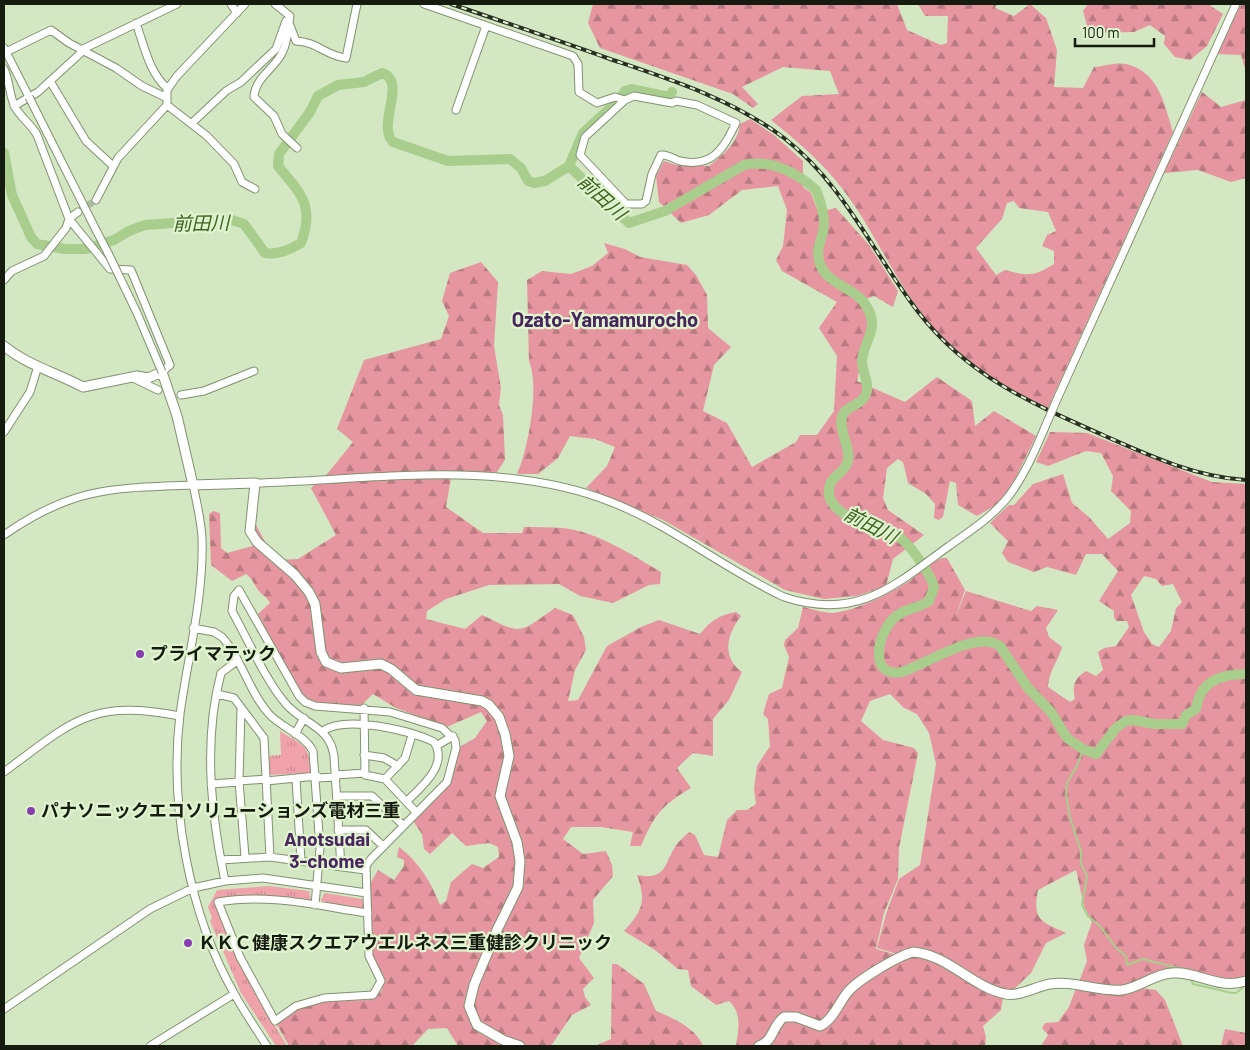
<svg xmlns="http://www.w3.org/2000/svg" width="1250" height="1050" viewBox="0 0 1250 1050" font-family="Barlow,'Noto Sans JP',sans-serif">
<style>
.grass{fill:url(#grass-tufts)}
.forest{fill:url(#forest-firs);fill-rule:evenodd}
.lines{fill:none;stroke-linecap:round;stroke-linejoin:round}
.stream{stroke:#a9cd8c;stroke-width:2}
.river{stroke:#a9cd8c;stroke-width:10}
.minor-tunnel{stroke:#acbe9e;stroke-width:7;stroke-dasharray:7 3.5;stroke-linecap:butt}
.minor-casing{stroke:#809271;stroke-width:9}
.major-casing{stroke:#809271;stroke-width:11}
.minor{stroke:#fff;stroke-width:7}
.major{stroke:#fff;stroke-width:9}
.rail-casing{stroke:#283021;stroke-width:4}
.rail{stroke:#dff4cf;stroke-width:2;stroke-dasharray:5.5;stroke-linecap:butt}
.minor-bridge-casing{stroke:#809271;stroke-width:9;stroke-linecap:butt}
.minor-bridge{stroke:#fff;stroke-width:7}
.poi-dot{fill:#873daf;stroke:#dff4cf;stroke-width:2}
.labels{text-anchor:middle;stroke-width:4.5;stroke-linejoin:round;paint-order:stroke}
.poi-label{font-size:18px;font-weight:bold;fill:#151c0f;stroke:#dff4cf;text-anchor:start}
.water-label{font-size:19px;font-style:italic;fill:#3f601e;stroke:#dff4cf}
.neighbourhood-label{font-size:19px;font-weight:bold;fill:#48255c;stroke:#dff4cf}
.quarter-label{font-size:20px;font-weight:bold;fill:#48255c;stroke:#dff4cf}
</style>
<defs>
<pattern id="grass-tufts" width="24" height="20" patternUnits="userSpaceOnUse" patternTransform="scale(1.25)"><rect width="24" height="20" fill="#f0a2ab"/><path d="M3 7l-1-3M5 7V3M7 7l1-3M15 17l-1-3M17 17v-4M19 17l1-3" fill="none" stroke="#cd8b92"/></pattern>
<pattern id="forest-firs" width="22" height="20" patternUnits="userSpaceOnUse" patternTransform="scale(1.25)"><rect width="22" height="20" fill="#e696a0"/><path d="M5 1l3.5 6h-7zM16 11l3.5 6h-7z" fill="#b97a81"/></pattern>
</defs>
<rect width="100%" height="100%" fill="#d2e7c2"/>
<!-- grass -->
<path class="grass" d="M280,731C302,745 310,744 311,773L268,775V756L281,755Z
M269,886L309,891L311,900L252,895L215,901L250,984L287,1046H276L241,993L210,921L212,918L208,907L217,890Z
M325,893L362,899L365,906L362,909L324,904L321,900Z"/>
<!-- forest -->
<path class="forest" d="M593,4H897L907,30L941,45L947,43L948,16H925L918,4H997L995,8L1014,16L1030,4L1046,18L1057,50L1054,87L1083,88L1094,67C1104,66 1117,62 1126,64C1159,72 1164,103 1173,132L1048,408C1005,388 966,363 934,328C895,285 874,227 837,182C818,159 795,139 771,120L802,96L839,94L830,71L783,67L742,87L758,104L753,108L733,94L600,48L588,23ZM1014,201L1019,208L1048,212L1056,231L1047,235L1042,246L1054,251V264C1033,277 1028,276 1005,270L996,275L976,248L1002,219L1007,203Z
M1088,4H1208L1223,14L1207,46L1190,60L1175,57L1164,44L1165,36L1150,25L1134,32L1089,33L1083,11Z
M1241,4H1246V72L1241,55L1217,54Z
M1202,92L1221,107L1246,100V178L1231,182L1198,170L1164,173Z
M750,119L774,135L803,161V187L811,193L818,212L836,208L869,245L898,291L893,307L874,296L866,299L868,332L857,381L905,402L937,377L972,401L975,426L994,411L1036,436L1015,479L998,504L977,516L958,505L956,483L950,481L943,517L939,520L934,518L935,504L926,494L908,483L903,462L898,459L887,468L883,498L888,510L924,535L893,559L886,586L857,596L824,599L785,590L663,520L586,488L607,466L615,447L595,439L570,436L558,458L538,474H517C528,451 540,385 529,362L527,280L542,271L571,274L592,266L608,253L604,243L625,249L640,257L687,265L696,275L707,295L708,328L731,347L714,365L703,411L727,423L752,467L796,442L800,435H817L834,411L837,356L819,328L837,302L782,271L776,260L783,246L787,210L778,186L742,190L709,215L681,223L659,202L656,176L664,161L676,165L709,166C723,155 738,143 740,124Z
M481,262L498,282L494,346L501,388L499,405L503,415L505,460L497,472H452L446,507L483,533H522L524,527C537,527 550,527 563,528C598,532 632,555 661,572L660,584L649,585L613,603L580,596L559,584L489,585L446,599L427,611L426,619L465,629L482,615C523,635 518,634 555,608L573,615L584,637L586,650L575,670L568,701L578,700L607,646L641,627L659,620L700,634C711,620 720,615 736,612L741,616C727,634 721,657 742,672L729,700L713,719V756L693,753L677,768L691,788C661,806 655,814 641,846H630L633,832L601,827H571L563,839L583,854L606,851L612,865L613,876L593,900L594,923L579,958L594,978L583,989L585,997L591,1005L572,1015L551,1046H458L447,1028L428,1029L412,1046H289L276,1023L296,1008L325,1001L369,1000L377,996L382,990L384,980L372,955L370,884L378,870L394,880L404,866V860L397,857L399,847C419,862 431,882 440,905L446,901L451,882L472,864L483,868L499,857L498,847L489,843L466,846L452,833L430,854L424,849L422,834L413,821L446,785L458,748L475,738L487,721L481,712L447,727L396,708L373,694L360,706L318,704L309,703L300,696L258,614L270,603C267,597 262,595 259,591C254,585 253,579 246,574L232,581L211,565L209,514L213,511L220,513L221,548L227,553L256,545L258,538L253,524L255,523L275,560L298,559L336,535L311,488L328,473L353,442L337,429L364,360L441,339L449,316L442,301L450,273Z
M1050,432L1087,433L1212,482L1246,484V977L1233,980H1217L1180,968L1164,970L1120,987H1096L1079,982L1087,961L1084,945L1092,922L1084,906L1076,870L1038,890C1032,920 1041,922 1066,933L1046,943L1031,973L1012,991L987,985L916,949L897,954L877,948L886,914L899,879L920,865L936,764L929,733L917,714L904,708L890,694L870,701L861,721L883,740L914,748L918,753L899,848L898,879L884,913L876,949L897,955L930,957L1003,997L1001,1010L983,1026L986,1037L985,1046H736C738,1030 743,1014 729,1001L716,1005L691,986L688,970L678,969L655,950L624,931C642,911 647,902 637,875C668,881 664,862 677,844C680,840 685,836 689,832L695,835L704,855L718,857L727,820L737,810H747L756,804L754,789L757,766L770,746L768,719L763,714L769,694L782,688L789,657L784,645L785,640L798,628L803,607C812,609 824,613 833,613C858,610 892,593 912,579C923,570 932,558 947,558L965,590L955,618L966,591L1031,611L1037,606L1058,610L1046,628L1049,637L1062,647C1057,664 1050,668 1048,687L1070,702L1075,699C1072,685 1074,679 1086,671L1096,676L1103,670L1098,652L1104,648L1116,646L1129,627L1127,621H1117L1114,618V611L1099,601L1118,571L1102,554H1086L1076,575L1047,567L1034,572L1008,562L1002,553L1008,541L990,523L1009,505H1014L1033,484L1063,474L1072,503L1089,517L1108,539L1130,523L1131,511L1111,491L1113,476L1101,453L1086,451L1048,466L1036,462ZM1144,576L1156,579L1162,586L1173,584L1182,602L1176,608L1171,631L1159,647L1152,644L1144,632L1131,595Z
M612,964H617L644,984L656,1011C673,1018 696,1028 703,1046H595L611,1039Z
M1076,988H1141L1156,990L1165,1000L1183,1046H1041L1048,1035L1042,1028L1045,1023L1058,1022L1069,1007Z
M1225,1029L1246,1033V1046H1221Z"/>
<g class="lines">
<!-- stream -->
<path class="stream" d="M1083,749L1078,764L1067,783L1066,794L1070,818L1081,851V864L1087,876L1082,905L1088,916L1100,926L1116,948L1126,956L1127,965L1143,959L1182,969
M1190,977L1193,984L1232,993H1236L1246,985"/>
<!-- river -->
<path class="river" d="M4,153L12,195L31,237L37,244L65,249H86L114,240L129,231L145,225L229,219L244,224L265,253C278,255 290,250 301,243C315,206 301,194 278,166L279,154L310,112L318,96L338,85L364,82L382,73C408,81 376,125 393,142L448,161L510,159L521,168L528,181L534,183L545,181L569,166L629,223L665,211L744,165C772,159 796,172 816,190C820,200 824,213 824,223C824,238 814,248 820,264C828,286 856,287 867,307C880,330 864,339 862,361C862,372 870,383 866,394C862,406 845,405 842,417C838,432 854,452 846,466C842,472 835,476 831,482C816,516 880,527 899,537C910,544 931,575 934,587L929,601C918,609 904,608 894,618C878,633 867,678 902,672C927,664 977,629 1000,646L1028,688L1051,712L1067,738L1083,749L1096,754L1116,728L1126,721L1133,720L1155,724H1182L1186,715L1196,709C1197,706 1197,701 1199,698C1206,678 1227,674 1246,674
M569,166L583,133L619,100L625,91L631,89L669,97L672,92"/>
<!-- minor-tunnel -->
<path class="minor-tunnel" d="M78,212L96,200"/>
<defs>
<path id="minor" d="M231,4L237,13
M275,4L290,16C288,27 288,40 283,51C276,68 255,77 254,97L274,116L282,134L297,148
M424,4L573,56L578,64L579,92L597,103L615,97L625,100L634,96L672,103L676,101L697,105L736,123C723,149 713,168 680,161C673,159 668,154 661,155L652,174L646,201L642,204H626L580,155L585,137L625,100
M136,23C144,45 149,73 168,89
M289,23L296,41C318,42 326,56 346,58L357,4
M4,48L29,97
M83,49L177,4
M6,52L51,30L69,43L116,68L142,86L165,97
M4,69C10,82 9,95 15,107C21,118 31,124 37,135L69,219L110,269L131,270L170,365L162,372
M50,81L86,141L113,166
M167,105L207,136L234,164L242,182L255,189
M14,106L38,92L84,50
M456,110L486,26
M192,123L226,91L241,82L276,49L286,21
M96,200L118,158L167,105V90L177,76L245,4
M97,232L108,253
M4,280L12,271L44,256L66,228L69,219L78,212
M131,377L158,390
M181,395L204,391L254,371
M1058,397L1236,4
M4,432L30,392L38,366
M255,483C372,480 499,458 611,502C673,526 724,569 784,597C857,621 894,586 949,546C970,531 992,517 1008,497C1024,476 1035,451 1045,427
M4,535C72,487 114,488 193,485C197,503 201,520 202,538C204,596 188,656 180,714C169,805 189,915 235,995C245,1013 256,1029 267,1046
M193,628L214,632L222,637C242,659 249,692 269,714C282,728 304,734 313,751L320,848L315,905
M217,694L234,698L264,738L270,857
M364,708L365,773
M241,709L239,781L245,857
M323,731C345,715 410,730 434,742C449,765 421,787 407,801
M295,734L304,718
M436,746L453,736
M364,755L384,758L398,766
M4,772C73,721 90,699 180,716
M335,775L365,773V775L385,779L416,812
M317,778L336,777
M296,779L301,861
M385,779L405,758L412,735
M239,781L266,779
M266,781L317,776
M211,784L239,782
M337,796H372L403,825
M338,830H366L383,846
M221,860L270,857L365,870
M341,867L334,756C330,726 303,724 286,704C267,683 247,638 232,611L234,596L239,590L299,696L305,702L315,706L390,712L442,728L455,740L456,748L447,782L371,859L366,866L369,956L381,981L373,995L324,998L296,1006L275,1021L240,957L218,902C268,893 318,906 368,913
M225,881C211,814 203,740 221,673L237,661
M4,1009L150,909L193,888L225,881L263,878L367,893
M150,1046L234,994"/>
<path id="major" d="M4,346C27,365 57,373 83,387L137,376L148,378L162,372L177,416L193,485L255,483L250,531L257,542L295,575L309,592L315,604L321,652L326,662L341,668L381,664L391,669L416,690L482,701L489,705L499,717L505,734L509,756L500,796L517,842L520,861L518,887L497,930L474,985L469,1006L477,1025L503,1040L520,1046
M759,1046C774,1041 772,1026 784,1017H796L820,1026C833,1020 839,1003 847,993C857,980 898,956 913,952C949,955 971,987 1006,994C1019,997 1037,986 1050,984C1074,980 1097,992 1122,990C1139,988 1154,974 1172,973C1199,971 1216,990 1246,981"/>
</defs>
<!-- minor casing -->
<use href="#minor" class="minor-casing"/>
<!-- major casing -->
<use href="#major" class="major-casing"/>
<!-- minor -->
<use href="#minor" class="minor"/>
<!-- major -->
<use href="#major" class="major"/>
<defs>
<path id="rail" d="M451,4C504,22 557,40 610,59C672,80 732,99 784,138C844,184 874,255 919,313C969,377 1033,404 1105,436C1150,456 1196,477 1246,480"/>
</defs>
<!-- rail casing -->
<use href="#rail" class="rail-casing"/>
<!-- rail -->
<use href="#rail" class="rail"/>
<defs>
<path id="minor-bridge" d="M29,97L97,232
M108,253L137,313L162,372
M1045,427L1058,397"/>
</defs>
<!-- minor-bridge casing -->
<use href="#minor-bridge" class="minor-bridge-casing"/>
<!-- minor-bridge -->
<use href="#minor-bridge" class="minor-bridge"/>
</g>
<!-- markers -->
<g class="poi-dot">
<circle cx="140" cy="654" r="5"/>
<circle cx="31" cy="811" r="5"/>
<circle cx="188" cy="943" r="5"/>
</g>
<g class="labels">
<!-- poi labels -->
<g class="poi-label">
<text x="150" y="660">プライマテック</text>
<text x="41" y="817">パナソニックエコソリューションズ電材三重</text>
<text x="198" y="949">ＫＫＣ健康スクエアウエルネス三重健診クリニック</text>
</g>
<!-- water labels -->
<g class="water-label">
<text transform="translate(602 197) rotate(42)" y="7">前田川</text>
<text transform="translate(201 223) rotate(-1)" y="7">前田川</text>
<text transform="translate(871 525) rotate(27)" y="7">前田川</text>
</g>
<!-- neighbourhood labels -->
<g class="neighbourhood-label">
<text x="327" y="846">Anotsudai<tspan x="327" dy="22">3-chome</tspan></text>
</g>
<!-- quarter labels -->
<g class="quarter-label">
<text x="605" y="327">Ozato-Yamamurocho</text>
</g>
</g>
<!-- border -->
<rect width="1250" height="1050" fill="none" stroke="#151c0f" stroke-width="10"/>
<!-- scale -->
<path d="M1075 38v8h79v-8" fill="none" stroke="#151c0f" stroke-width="2.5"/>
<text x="1082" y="38" font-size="15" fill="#151c0f" stroke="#dff4cf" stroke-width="4" paint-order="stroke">100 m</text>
</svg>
